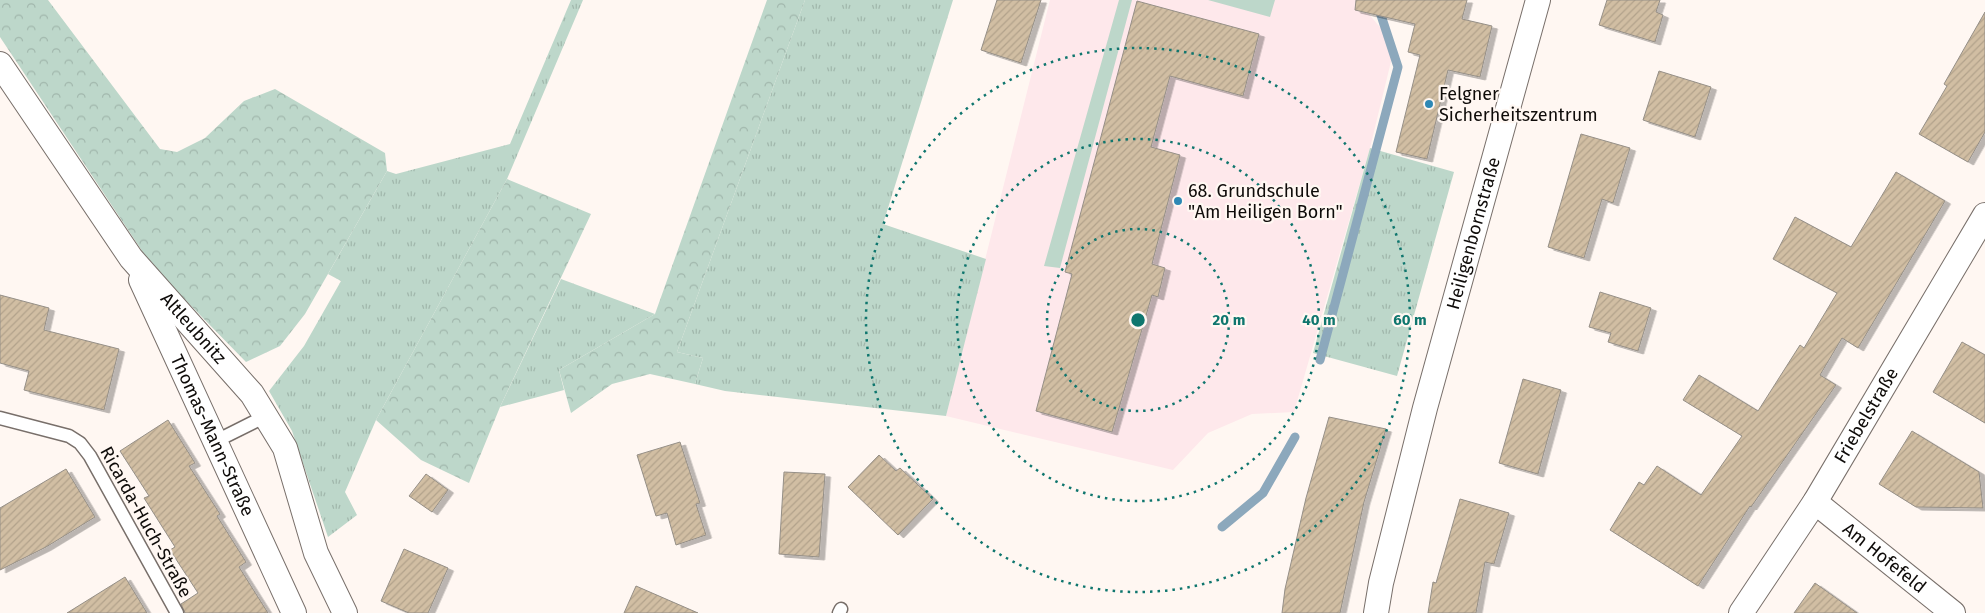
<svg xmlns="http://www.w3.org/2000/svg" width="1985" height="613" viewBox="0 0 1985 613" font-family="'Fira Sans',sans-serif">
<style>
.education{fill:#fee8eb}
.grass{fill:url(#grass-tufts)}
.forest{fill:url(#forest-crowns)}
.garden{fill:#bdd7ca}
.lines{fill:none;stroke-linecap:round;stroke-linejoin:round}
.stream{stroke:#8ca8bc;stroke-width:9}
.building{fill:url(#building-hatch);stroke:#958f87;filter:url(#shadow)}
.lane-casing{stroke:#786f6a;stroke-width:15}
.street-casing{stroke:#786f6a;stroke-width:26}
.lane{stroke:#fff;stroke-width:12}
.street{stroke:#fff;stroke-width:24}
.ring{fill:none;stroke:#0f766e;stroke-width:2.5;stroke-dasharray:2.5 5}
.poi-dot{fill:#2e88b5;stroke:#fff7f2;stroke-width:2}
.labels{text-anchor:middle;stroke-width:4.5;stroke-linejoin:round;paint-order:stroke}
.poi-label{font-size:18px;fill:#0e0b09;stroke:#fff7f2;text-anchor:start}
.street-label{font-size:18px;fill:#0e0b09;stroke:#fff7f2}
.centre{fill:#0f766e;stroke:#fff7f2;stroke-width:2.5}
.ring-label{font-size:15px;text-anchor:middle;font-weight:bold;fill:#0f766e;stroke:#fff7f2;stroke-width:4.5;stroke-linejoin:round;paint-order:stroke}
</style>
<defs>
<pattern id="grass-tufts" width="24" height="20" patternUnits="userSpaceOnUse" patternTransform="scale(1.25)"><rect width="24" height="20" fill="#bdd7ca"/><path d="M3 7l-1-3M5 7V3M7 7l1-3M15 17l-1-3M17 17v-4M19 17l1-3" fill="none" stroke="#a1b7ac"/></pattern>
<pattern id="forest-crowns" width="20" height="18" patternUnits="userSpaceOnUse" patternTransform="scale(1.25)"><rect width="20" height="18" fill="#bdd7ca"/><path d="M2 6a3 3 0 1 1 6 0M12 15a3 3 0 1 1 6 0" fill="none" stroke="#a1b7ac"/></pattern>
<pattern id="building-hatch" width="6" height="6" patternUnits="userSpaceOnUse" patternTransform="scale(1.25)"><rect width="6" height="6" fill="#d1bea3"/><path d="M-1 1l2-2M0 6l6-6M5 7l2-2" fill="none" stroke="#b2a28b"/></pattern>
<filter id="shadow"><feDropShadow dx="5.5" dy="3" stdDeviation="0" flood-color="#0004"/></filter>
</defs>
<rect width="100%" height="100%" fill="#fff7f2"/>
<!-- education -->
<path class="education" d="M1050,0H1357L1395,45L1370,148L1294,412L1252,414L1208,433L1173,470L946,416Z"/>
<!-- grass -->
<path class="grass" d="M571,0H583L507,179L376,420L345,492L357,515L328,537L292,431L269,391L304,346L341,281L328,274L387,171L396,174L510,144Z
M805,0H953L883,224L986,259L946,416L725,391L695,384L703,358L677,352Z
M1370,148L1454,172L1397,376L1313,353Z
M561,279L655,314L559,370L564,390L500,407Z"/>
<!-- forest -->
<path class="forest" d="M0,0H48L160,149L177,152L205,138L244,101L275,89L385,153L387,171L305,314L280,346L246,362L152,266L0,37Z
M767,0H805L677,352L703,358L695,384L650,374L612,384L571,413L559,370L655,314Z
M507,179L591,214L500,407L469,483L421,460L376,420Z"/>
<!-- garden -->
<path class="garden" d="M1119,0H1132L1060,268L1044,266Z
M1208,0H1275L1270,17Z"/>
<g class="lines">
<!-- stream -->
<path class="stream" d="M1320,360L1398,67L1376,0
M1222,527L1263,493L1295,437"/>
</g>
<!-- building -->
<path class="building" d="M997,0H1041L1021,63L981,50Z
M1356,0H1467L1462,19L1492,26L1480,77L1448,70L1427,159L1396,152L1420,55L1408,52L1415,24L1355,10Z
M1607,0H1660L1656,12L1663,15L1655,42L1599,25Z
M1137,1L1259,34L1243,96L1170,76L1151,147L1180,155L1152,264L1165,268L1158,297L1152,295L1112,432L1036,411L1072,274L1065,272Z
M1985,12V132L1968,162L1919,134L1947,86L1944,84Z
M1659,71L1711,87L1695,137L1643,120Z
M1581,134L1630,148L1613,203L1602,199L1584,258L1548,247Z
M1896,172L1945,201L1858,348L1842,338L1820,375L1836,385L1751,507L1750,506L1698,586L1610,530L1639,482L1644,485L1657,466L1701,495L1742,436L1683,400L1699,375L1758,411L1800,345L1804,348L1837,293L1773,259L1795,217L1851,247Z
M1600,292L1651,308L1638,351L1608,342L1611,333L1589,327Z
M0,295L49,308L44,330L119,349L104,410L24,390L29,371L0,363Z
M1962,342L1985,355V423L1933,392Z
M1523,379L1561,390L1538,474L1499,463Z
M1329,417L1386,429L1364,502L1340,613H1282L1285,589L1306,498Z
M168,420L195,463L189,466L220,514L217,516L246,562L239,567L268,613H185L181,604L198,593L170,550L175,547L144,498L149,496L120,451Z
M1912,431L1979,472L1983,508L1916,507L1879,484Z
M680,442L700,503L696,504L706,535L676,545L667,513L656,516L637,455Z
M879,455L896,471L900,468L933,499L898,535L848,487Z
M66,469L95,517L46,547L0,570V508Z
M784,472L825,474L819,557L779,554Z
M426,474L448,490L432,512L409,496Z
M1460,499L1509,513L1494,564L1485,562L1476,613H1428L1433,582L1436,583Z
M404,549L448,568L428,613H409L381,601Z
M125,577L147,613H67Z
M1815,583L1857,613H1794Z
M636,586L698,613H624Z"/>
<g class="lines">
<defs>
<path id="lane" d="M0,418L69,436L80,443L90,456L177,613
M216,441L266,416
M839,613L841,609"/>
<g id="street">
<path id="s1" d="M0,64L131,258L252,394L285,448L316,553L345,613"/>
<path id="s2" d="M141,280L294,613"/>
<path id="s3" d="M1815,502L1953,613"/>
<path id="s4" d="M1376,613L1381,583L1425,408L1538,0"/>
<path id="s5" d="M1741,613L1815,502L1985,215"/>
</g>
</defs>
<!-- lane casing -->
<use href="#lane" class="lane-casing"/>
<!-- street casing -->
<use href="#street" class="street-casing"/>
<!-- lane -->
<use href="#lane" class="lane"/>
<!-- street -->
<use href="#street" class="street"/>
</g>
<!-- distance rings -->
<g class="ring">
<circle cx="1138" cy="320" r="91"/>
<circle cx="1138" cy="320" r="181"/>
<circle cx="1138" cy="320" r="272"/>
</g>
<!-- markers -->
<g class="poi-dot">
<circle cx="1429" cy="104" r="5"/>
<circle cx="1178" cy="201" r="5"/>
</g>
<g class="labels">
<!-- poi labels -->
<g class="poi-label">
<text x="1439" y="100">Felgner<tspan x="1439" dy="21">Sicherheitszentrum</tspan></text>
<text x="1188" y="197">68. Grundschule<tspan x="1188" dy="21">"Am Heiligen Born"</tspan></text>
</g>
<!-- street labels -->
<g class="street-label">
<text dy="6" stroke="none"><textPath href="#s4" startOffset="392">Heiligenbornstraße</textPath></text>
<text dy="6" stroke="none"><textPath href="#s1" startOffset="328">Altleubnitz</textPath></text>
<text dy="6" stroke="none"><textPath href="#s5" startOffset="234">Friebelstraße</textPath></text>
<text dy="6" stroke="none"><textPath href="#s2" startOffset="171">Thomas-Mann-Straße</textPath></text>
<text transform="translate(146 522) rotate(61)" y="6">Ricarda-Huch-Straße</text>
<text dy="6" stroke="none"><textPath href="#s3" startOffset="89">Am Hofefeld</textPath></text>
</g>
</g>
<circle cx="1138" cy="320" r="8" class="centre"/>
<g class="ring-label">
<text x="1229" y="325">20 m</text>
<text x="1319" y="325">40 m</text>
<text x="1410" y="325">60 m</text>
</g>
</svg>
